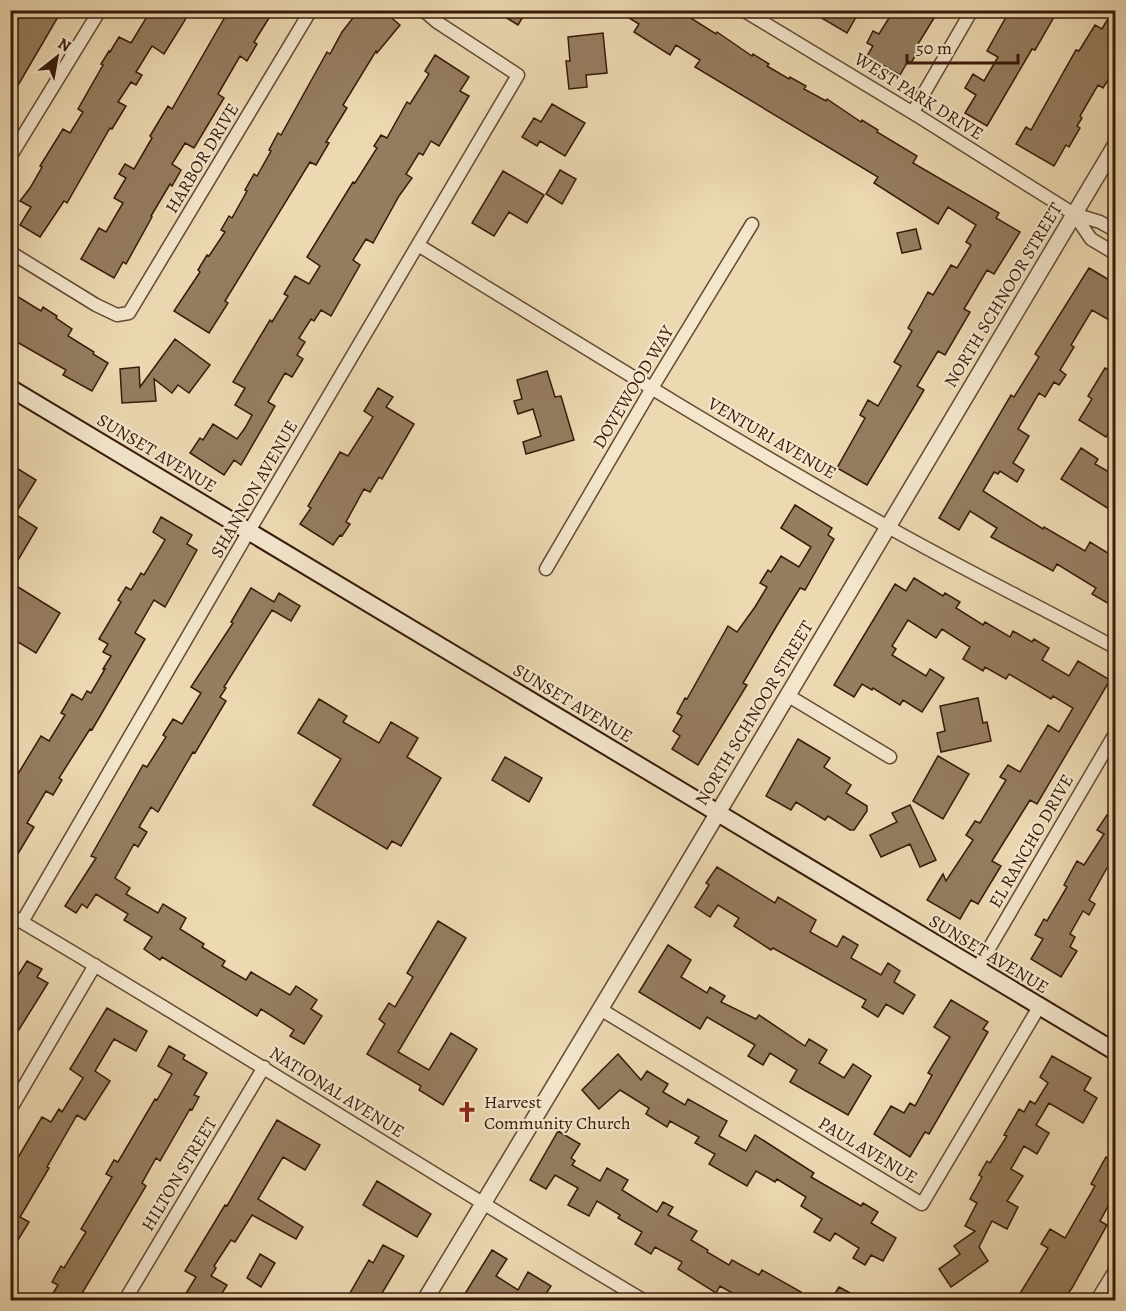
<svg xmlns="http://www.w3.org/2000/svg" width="1126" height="1311" viewBox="0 0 1126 1311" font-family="Alegreya,serif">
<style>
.building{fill:#957d60;stroke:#371908;stroke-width:1.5}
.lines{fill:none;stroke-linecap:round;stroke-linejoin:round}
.minor-casing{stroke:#644932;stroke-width:15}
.tertiary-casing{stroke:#644932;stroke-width:18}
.secondary-casing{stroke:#371908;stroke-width:20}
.minor{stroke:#f3e6cd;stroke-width:12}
.tertiary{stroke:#f3e6cd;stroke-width:15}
.secondary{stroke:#f3e6cd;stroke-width:16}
.labels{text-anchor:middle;stroke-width:4.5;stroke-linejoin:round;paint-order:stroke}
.street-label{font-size:18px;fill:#371908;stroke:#f3e6cd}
.poi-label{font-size:18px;fill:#371908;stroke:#f3e6cd;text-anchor:start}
</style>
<rect width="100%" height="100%" fill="#ecd9b2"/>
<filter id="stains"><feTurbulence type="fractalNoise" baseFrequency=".00333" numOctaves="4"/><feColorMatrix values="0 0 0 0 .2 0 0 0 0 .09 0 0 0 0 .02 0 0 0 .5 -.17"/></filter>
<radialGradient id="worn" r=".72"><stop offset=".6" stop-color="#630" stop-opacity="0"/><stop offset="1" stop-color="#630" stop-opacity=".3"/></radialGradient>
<!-- building -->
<path class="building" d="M17,10H62L10,99V22Z
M151,10H188L185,20L164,54L152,46L136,72L142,75L136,85L131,82L118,102L126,106L112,129L110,128L67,203L64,201L40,237L20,225L31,207L20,201L30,188L42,167L40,166L63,129L70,133L83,112L78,109L103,65L101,64L109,51L110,52L119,37L131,43Z
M229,10H274L254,42L257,44L247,61L240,56L218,94L224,98L194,148L185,143L172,164L181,170L172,186L170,184L151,216L152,217L126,264L123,262L114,278L81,259L99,228L106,232L123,203L114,198L126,178L119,174L125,164L134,169L152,138L150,136L168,106L172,109Z
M363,10H382L400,25L377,53L376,51L343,105L347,108L326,142L329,143L316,165L310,162L225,301L228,303L209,333L174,311L200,272L198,270L207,255L209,256L225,232L221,230L229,216L232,218L247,191L245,190L254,174L257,176L271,151L269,150L278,133L281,135L327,52L330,54L342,32L356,14L359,16Z
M494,10H527L518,25Z
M616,10H678L716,34L717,32L752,56L753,54L769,64L767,66L789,79L790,77L806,86L804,89L826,101L827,99L861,122L862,120L878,130L877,132L917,156L913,163L999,213L996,218L1020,232L994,274L987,270L964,309L970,312L945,355L938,351L917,386L924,390L867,485L837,468L865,418L860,415L868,400L878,406L901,366L894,362L912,331L908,328L921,305L928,292L933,295L951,265L957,268L971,245L966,242L976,225L948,207L938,224L874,183L878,177L695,67L700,60L676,45L670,55L634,32L639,24Z
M808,10H860L847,33Z
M894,10H939L918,44L921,46L911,63L908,61L900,75L867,56L873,46L867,43L873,31L879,34Z
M1010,10H1058L1035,50L1032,49L987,126L965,113L976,95L965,88L973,74L984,81L998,57L987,51Z
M1113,10H1116V67L1103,88L1098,85L1080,116L1082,118L1077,126L1080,128L1069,147L1066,145L1054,166L1016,144L1026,127L1031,130L1076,50L1079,51L1095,25L1102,29Z
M603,33L607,73L586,75L587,87L569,89L566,61H570L568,37Z
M435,55L469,77L460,91L469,96L439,146L431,141L423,155L419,153L406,174L412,178L399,196L373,243L366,239L353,260L360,265L331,316L321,310L314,321L311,319L299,338L305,342L297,355L303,359L292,377L285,373L268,402L275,406L241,465L234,460L224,475L190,453L200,438L203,440L213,424L237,439L245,428L252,415L235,405L245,388L233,382L270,320L272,322L288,296L284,294L295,276L309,284L320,266L307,257L353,182L355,183L377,148L374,146L381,135L387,138L407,102L410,104L429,74L425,71Z
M552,104L585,123L565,156L540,141L537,146L522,137L534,118L541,122Z
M560,170L576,179L562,204L546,194Z
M503,171L544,195L527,223L509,212L494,236L472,223Z
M916,229L921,249L902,253L897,233Z
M1089,268L1116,284V324L1092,310L1071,345L1074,347L1060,370L1066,375L1059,385L1054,382L1045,397L1039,393L1018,429L1029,436L1013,463L1024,470L1017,482L1000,471L998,474L994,472L983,491L1043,529L1044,527L1085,551L1090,542L1116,558V608L1092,594L1096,588L1057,564L1053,571L991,537L997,528L970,511L959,530L939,518L1011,395L1014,397L1039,357L1035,354Z
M10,292L41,311L43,307L57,316L56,318L72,329L68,336L94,352L93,354L108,363L92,391L63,375L66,370L10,338Z
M175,339L210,365L189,393L178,385L172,393L154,379L156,401L122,403L120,369L139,367L140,387Z
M1105,368L1116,374V422L1106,437L1079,420L1092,399L1088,396Z
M547,371L555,397L561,396L574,440L526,454L523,442L541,436L533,409L518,414L514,401L522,399L517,380Z
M378,388L393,397L386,407L414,424L382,479L379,477L370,492L364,489L346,522L350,524L342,536L340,535L333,545L300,524L311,508L308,506L340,452L348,456L373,417L364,411Z
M1081,448L1098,459L1095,464L1116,476V498L1109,509L1061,479Z
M10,464L36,480L15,514L37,528L18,560L10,556Z
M795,505L832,528L828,535L834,539L805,590L800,588L779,622L743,683L747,685L698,765L672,749L680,736L673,731L682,716L677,713L685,698L687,699L728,626L737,632L755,607L767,587L760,583L768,570L771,572L781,556L799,567L811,547L781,528Z
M161,517L192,535L187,544L197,550L165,607L154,600L135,633L145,639L92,730L90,729L59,778L62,780L53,795L46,791L27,823L34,827L10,867V787L41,736L49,741L65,715L61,713L72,694L82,700L87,691L91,693L105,669H103L111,656L103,652L108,644L99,639L121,602L118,600L126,587L131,590L141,573L144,575L165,540L153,532Z
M914,578L943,596L945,593L960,602L956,608L983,625L985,622L1010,637L1013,631L1032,642L1034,639L1049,648L1042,660L1069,676L1078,661L1110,680L1037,804L1030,800L992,861L1001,866L978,904L971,900L960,919L927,900L943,874L946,881L973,840L966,835L975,821L980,823L1006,780L1000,777L1008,765L1020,772L1048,725L1059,732L1073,708L1053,696L1051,699L1009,674L1006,679L985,667L983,671L963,659L970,647L942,629L936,638L908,620L892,646L896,649L892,655L926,676L930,669L944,678L922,712L903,700L900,705L873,688L872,690L862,684L854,697L834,685L895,584L906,591Z
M10,582L60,613L36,653L10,637Z
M251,588L274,602L279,593L300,606L291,621L272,610L224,687L226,688L220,697L226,701L195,753L193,752L158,812L151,807L139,827L147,832L138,847L134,844L115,878L130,888L126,894L158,913L163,904L186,918L180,929L204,944L202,947L225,961L222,966L246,980L251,972L290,995L296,986L317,1000L311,1009L322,1016L304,1044L290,1036L294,1030L261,1009L257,1016L162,957L160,960L144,949L152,937L124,920L128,914L96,894L87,908L82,904L76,913L65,906L96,858L91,856L143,765L147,767L166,737L163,735L173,719L182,724L201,693L191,687L233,623L231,622Z
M978,698L983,723L987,722L991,741L941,752L937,733L945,731L940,706Z
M319,699L347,716L343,722L379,743L391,722L418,738L407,757L441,778L401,846L392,841L387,849L313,805L341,759L298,733Z
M798,739L830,758L824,767L851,785L846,793L867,806V811L854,830H850L828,816L825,820L796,802L791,810L766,796Z
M938,756L969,774L943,819L913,801Z
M505,757L542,778L529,802L492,780Z
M910,805L936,860L920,867L910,844L881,857L870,835L897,822L892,813Z
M1107,815L1114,819L1116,816V874L1107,868L1089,900L1095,904L1089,915L1083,911L1070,934L1075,937L1070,947L1077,951L1061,977L1031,959L1043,939L1035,935L1044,919L1047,921L1067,887L1064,885L1077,861L1084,865L1104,834L1097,830Z
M717,867L775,903L778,897L816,920L810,932L837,947L843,936L858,945L851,958L881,975L888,963L900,971L894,982L915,995L903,1014L886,1004L878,1017L862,1007L866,1000L773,948L771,950L734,926L739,918L718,905L710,917L695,907L709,885L706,883Z
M438,921L466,938L398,1052L429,1070L451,1033L477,1049L443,1105L419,1090L421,1086L367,1054L385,1024L379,1019L389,1003L395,1007L413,977L407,973Z
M668,945L691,960L681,977L707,993L710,987L725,996L721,1002L756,1019L759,1015L805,1046L809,1039L827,1050L819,1063L844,1078L853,1064L871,1076L848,1115L790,1082L797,1070L770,1053L763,1065L748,1056L755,1045L707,1017L700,1029L639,992Z
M27,961L42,969L37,977L48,983L10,1044V988Z
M951,1000L988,1022L983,1029L988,1032L929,1134L925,1132L910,1157L874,1134L891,1106L904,1113L910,1103L915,1106L932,1075L928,1073L950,1037L934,1027Z
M107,1008L147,1031L136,1051L114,1039L95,1071L110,1081L85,1120L77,1115L47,1167L49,1168L20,1217L29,1222L10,1253V1171L42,1117L51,1122L59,1109L62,1112L83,1078L70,1069Z
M169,1046L185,1055L183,1059L207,1073L194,1095L199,1097L192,1110L190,1109L160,1161L156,1158L142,1183L146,1186L78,1300H49L58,1285L52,1282L61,1266L64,1268L86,1232L81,1229L112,1177L106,1174L114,1160L118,1162L155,1099L157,1100L172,1074L158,1066Z
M618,1054L641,1080L647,1071L668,1084L663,1092L685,1105L688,1099L727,1121L719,1136L746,1151L755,1135L814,1173L811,1177L861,1206L863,1203L878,1212L871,1223L896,1238L883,1261L871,1255L865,1265L853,1258L859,1248L835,1233L830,1241L814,1232L822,1219L801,1206L806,1197L777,1179L775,1182L756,1171L747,1186L709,1164L715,1154L695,1143L699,1137L670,1121L667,1127L646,1114L649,1108L620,1090L599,1109L582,1090Z
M1052,1056L1091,1078L1084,1090L1097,1098L1083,1123L1049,1103L1036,1125L1049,1133L1037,1154L1024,1146L1011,1169L1023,1176L1007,1201L1018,1207L1007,1229L992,1221L979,1247L988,1261L951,1287L939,1269L960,1254L954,1246L975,1231L965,1226L977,1203L970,1199L982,1177L979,1175L987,1161L990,1163L1007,1136L1004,1135L1019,1109L1024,1112L1030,1101L1035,1104L1048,1083L1040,1077Z
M277,1120L320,1145L305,1170L283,1157L258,1199L303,1227L296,1239L252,1215L235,1242L231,1240L214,1266L216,1268L211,1276L227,1285L218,1300H182L196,1277L185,1271L225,1205L227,1206Z
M558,1131L580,1144L571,1158L575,1161L572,1165L600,1181L607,1168L628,1180L622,1190L657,1212L663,1202L673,1207L668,1215L697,1231L691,1240L708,1250L707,1252L729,1265L732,1260L759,1275L762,1270L801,1292L796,1300H753L743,1295L741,1298L720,1286L716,1293L678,1269L682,1262L655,1247L651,1254L635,1244L642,1232L618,1218L620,1215L597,1201L589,1216L568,1205L578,1188L555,1175L546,1189L530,1180Z
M1106,1157L1116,1163V1192L1100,1221L1107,1225L1072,1288L1063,1300H1016L1048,1248L1041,1244L1050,1229L1065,1238L1095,1186L1091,1184Z
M377,1181L431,1214L417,1237L363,1205Z
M383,1245L404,1256L378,1300H346L369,1260L373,1263Z
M492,1250L507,1259L496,1276L518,1290L528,1272L551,1286L542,1300H469L463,1297Z
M260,1254L275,1263L261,1287L247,1278Z
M839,1287L863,1300H831Z"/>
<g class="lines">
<defs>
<path id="minor" d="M743,10L918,116L1074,214L1100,222L1116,231
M913,112L972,10
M10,157L100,10
M1074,214L1091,239L1116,254
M418,245C574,341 730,438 890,528C964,570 1041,607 1116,648
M10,252L96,305L117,315L129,313L311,10
M546,569L652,388L752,224
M787,695L890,757
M10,915C223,1040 431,1174 643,1300
M22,922L249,531L518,75L437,22L423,10
M977,969L1116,732
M600,1009L922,1204L1039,1007
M10,1110L95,965
M125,1300L264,1067
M1097,1300L1116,1269"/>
<path id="tertiary" d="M425,1300L660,910L1116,144"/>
<path id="secondary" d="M10,388L1116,1052"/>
</defs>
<!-- minor casing -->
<use href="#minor" class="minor-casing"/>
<!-- tertiary casing -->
<use href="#tertiary" class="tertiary-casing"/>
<!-- secondary casing -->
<use href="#secondary" class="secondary-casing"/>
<!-- minor -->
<use href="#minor" class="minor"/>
<!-- tertiary -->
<use href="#tertiary" class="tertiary"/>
<!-- secondary -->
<use href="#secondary" class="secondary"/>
</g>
<!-- icons -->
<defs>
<symbol id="church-bare" viewBox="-9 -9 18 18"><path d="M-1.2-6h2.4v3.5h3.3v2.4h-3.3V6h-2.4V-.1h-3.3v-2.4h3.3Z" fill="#8f2418" stroke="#f3e6cd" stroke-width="2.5" paint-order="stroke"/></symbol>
</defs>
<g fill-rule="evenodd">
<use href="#church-bare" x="452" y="1097" width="30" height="30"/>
</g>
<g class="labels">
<!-- street labels -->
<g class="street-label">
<text transform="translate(919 96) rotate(32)" y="6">WEST PARK DRIVE</text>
<text transform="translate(202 158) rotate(-59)" y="6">HARBOR DRIVE</text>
<text transform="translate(1003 295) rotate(-59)" y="6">NORTH SCHNOOR STREET</text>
<text transform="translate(633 387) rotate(-59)" y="6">DOVEWOOD WAY</text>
<text transform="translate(772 438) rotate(30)" y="6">VENTURI AVENUE</text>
<text transform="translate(157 453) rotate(31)" y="6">SUNSET AVENUE</text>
<text transform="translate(254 489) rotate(-60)" y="6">SHANNON AVENUE</text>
<text transform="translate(573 703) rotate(31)" y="6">SUNSET AVENUE</text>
<text transform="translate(754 713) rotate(-59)" y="6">NORTH SCHNOOR STREET</text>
<text transform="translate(1031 841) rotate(-60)" y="6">EL RANCHO DRIVE</text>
<text transform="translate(989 954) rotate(31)" y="6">SUNSET AVENUE</text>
<text transform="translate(337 1092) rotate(32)" y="6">NATIONAL AVENUE</text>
<text transform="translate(868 1150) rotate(31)" y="6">PAUL AVENUE</text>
<text transform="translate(179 1174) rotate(-59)" y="6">HILTON STREET</text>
</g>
<!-- poi labels -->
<g class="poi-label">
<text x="484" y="1108">Harvest<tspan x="484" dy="21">Community Church</tspan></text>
</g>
</g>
<!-- margin -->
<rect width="1126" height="1311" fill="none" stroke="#ecd9b2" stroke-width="36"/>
<rect x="12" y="12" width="1102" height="1287" fill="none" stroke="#371908" stroke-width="3"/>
<rect x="18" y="18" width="1090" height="1275" fill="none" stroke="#371908" stroke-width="1.5"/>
<!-- north arrow -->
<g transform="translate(57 57) rotate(31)" stroke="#f3e6cd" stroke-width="4.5" paint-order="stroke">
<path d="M0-4.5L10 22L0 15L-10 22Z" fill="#371908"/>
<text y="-9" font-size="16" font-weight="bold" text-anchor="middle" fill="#371908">N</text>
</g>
<!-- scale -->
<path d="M907 54v9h111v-9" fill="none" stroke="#371908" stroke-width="3"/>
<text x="916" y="54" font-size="18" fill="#371908" stroke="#f3e6cd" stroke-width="4.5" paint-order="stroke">50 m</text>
<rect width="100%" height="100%" filter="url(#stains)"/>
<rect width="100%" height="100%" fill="url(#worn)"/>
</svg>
